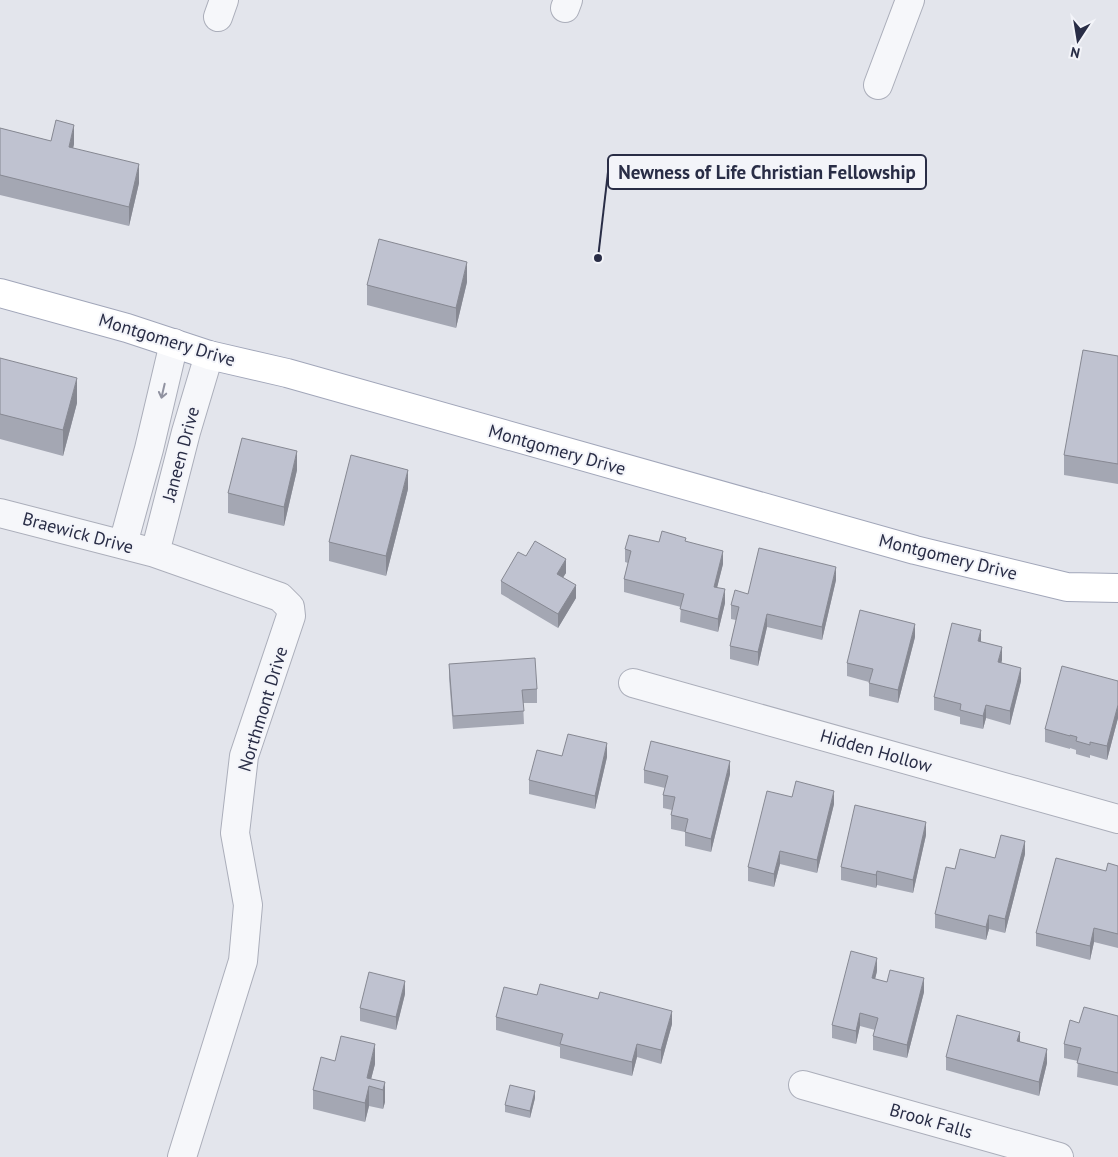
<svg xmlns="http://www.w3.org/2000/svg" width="1118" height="1157" viewBox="0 0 1118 1157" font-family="'PT Sans',sans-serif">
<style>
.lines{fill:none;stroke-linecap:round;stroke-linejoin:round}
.minor-casing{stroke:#abaeba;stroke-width:30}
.major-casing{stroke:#a1a6b9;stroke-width:30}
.minor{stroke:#f6f7fa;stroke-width:28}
.major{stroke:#fff;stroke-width:28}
.wall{fill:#a4a7b3}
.shaded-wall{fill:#868892}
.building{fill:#bfc2d0;stroke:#868892}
.oneway{stroke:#9092a0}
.labels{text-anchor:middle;stroke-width:4;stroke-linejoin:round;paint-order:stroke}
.street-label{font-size:18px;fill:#292d46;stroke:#f3f4f9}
.leader{fill:none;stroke:#292d46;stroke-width:2}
.callout-dot{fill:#292d46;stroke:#f3f4f9;stroke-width:2}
.callout{fill:#f3f4f9;stroke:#292d46;stroke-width:2}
.callout-label{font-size:19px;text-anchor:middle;font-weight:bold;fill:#292d46}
</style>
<rect width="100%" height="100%" fill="#e3e5ec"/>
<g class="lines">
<defs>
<path id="minor" d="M565,8L568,0
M218,17L224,0
M878,85L910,0
M0,513L155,553L280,597L290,607L291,616L244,756L235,833L248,905L243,961L182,1157
M123,544L149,449L174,343
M155,553L186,432L209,355
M633,683L1118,819
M803,1085L1059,1157"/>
<path id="major" d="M0,293L127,328L209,355L287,373L915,550L1067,587L1118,588"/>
</defs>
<!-- minor casing -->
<use href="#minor" class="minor-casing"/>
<!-- major casing -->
<use href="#major" class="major-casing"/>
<!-- minor -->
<use href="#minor" class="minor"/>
<!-- major -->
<use href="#major" class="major"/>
</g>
<!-- wall -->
<path class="wall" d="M0,128L51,141L74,144L73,148L139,183L129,226L0,195Z
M467,282L456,328L367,305V285Z
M1118,356V484L1064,475V455Z
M0,358L77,403L63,456L0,439Z
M297,470L284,526L228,513V493Z
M408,489L386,576L329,561V542Z
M686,541L723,564L717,587L725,603L718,632L680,622L681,607L624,592V579L628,563L625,562V549L659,542Z
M526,556L566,573L563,577L576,598L558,628L501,594V581Z
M836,580L822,640L767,627L758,666L730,659V646L736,620L731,619V605L748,594Z
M915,637L898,703L869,696V682L847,676V663Z
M981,642L1002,660L1001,663L1021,681L1010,725L986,718L983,729L960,724V717L934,710V697Z
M449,664L537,689V703H523L524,724L453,729L449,678Z
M1118,681V718L1107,760L1090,755V758L1076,754V750L1070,748V749L1045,742V729Z
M562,756L607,757L595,809L529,794V780Z
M644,770L730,774L711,852L685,846V832L671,829V815L672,810L663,808V795L665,788L644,783Z
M792,797L834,804L817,873L780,864L774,887L748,881V867Z
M926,835L913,893L877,885L876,888L841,880V867Z
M1025,854L1005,933L989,929L986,940L935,928V914L955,869L995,858Z
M1118,866V948L1094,942L1090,960L1036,946V933L1106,871Z
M877,971L875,979L924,992L907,1058L873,1050V1036L875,1030L860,1026L856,1044L832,1038V1025Z
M405,994L396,1030L360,1021V1008Z
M537,995L672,1024L661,1064L637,1057L632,1076L560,1058V1047L496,1030V1017Z
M1118,1016V1086L1077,1077L1078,1061L1064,1058V1044L1079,1023Z
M1020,1042L1047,1063L1039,1096L946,1070V1057Z
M335,1061L375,1064L371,1079L385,1082V1102L383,1109L369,1106L365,1122L313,1109V1090Z
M535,1098L530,1118L505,1112V1105Z"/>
<!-- shaded-wall -->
<path class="shaded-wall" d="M74,125V144L69,166V147Z
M139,164V183L129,226V207Z
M467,262V282L456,328V308Z
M77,378V403L63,456V430Z
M297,451V470L284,526V507Z
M408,470V489L386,576V556Z
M723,551V564L714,600V587Z
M566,559V573L557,587V574Z
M836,567V580L822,640V627Z
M576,585V598L558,628V614Z
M725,589V603L718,632V619Z
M767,614V627L758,666V652Z
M915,624V637L898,703V690Z
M981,630V643L978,641Z
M1002,647V660L998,675V662Z
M1021,668V681L1010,725V711Z
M986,705V718L983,729V716Z
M1118,705V718L1107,760V746Z
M607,743V757L595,809V796Z
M730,761V774L711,852V839Z
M834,791V804L817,873V860Z
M926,822V835L913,893V880Z
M1025,841V854L1005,933V919Z
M780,851V864L774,887V874Z
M877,871V885L876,888V875Z
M989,915V929L986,940V927Z
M1094,928V942L1090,960V946Z
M877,958V971L872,991V978Z
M924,978V992L907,1058V1045Z
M405,981V994L396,1030V1017Z
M672,1011V1024L661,1064V1050Z
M860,1013V1026L856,1044V1031Z
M1020,1032V1045L1017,1041Z
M375,1044V1064L369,1087V1106L365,1122V1103L367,1078Z
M637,1044V1057L632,1076V1062Z
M1047,1049V1063L1039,1096V1082Z
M385,1082V1102L383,1109V1090Z
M535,1091V1098L530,1118V1111Z"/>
<!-- building -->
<path class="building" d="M56,120L74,125L69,147L139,164L129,207L0,175V128L51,141Z
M379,239L467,262L456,308L367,285Z
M1083,350L1118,356V464L1064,455Z
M0,358L77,378L63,430L0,414Z
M242,438L297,451L284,507L228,493Z
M351,455L408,470L386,556L329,542Z
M662,531L686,538L685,541L723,551L714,587L725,589L718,619L680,609L684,594L624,579L631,551L625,549L629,535L659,542Z
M535,541L566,559L557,574L576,585L558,614L501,581L518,552L526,556Z
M759,548L836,567L822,627L767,614L758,652L730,646L739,607L731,605L735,590L748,594Z
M860,610L915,624L898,690L869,683L873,669L847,663Z
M952,623L981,630L978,641L1002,647L998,662L1021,668L1010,711L986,705L983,716L960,710L961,704L934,697Z
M535,658L537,689L522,690L524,711L453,716L449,664Z
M1062,666L1118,681V705L1107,746L1090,742V745L1076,741L1077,737L1070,735V736L1045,729Z
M568,734L607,743L595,796L529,780L537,750L562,756Z
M651,741L730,761L711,839L685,832L688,819L671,815L675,797L663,795L668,776L644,770Z
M796,781L834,791L817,860L780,851L774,874L748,867L767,791L792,797Z
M855,805L926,822L913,880L877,871L876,875L841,867Z
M1001,835L1025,841L1005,919L989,915L986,927L935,914L946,867L955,869L960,849L995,858Z
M1056,858L1106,871L1108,863L1118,866V934L1094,928L1090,946L1036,933Z
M851,951L877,958L872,978L887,982L890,970L924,978L907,1045L873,1036L878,1018L860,1013L856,1031L832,1025Z
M369,972L405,981L396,1017L360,1008Z
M540,984L598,999L600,992L672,1011L661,1050L637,1044L632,1062L560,1044L563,1034L496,1017L504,987L537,995Z
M1084,1007L1118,1016V1073L1077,1063L1081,1048L1064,1044L1070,1020L1079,1023Z
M957,1015L1020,1032L1017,1041L1047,1049L1039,1082L946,1057Z
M341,1036L375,1044L367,1078L385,1082L383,1090L369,1086L365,1103L313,1090L321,1057L335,1061Z
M510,1085L535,1091L530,1111L505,1105Z"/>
<!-- one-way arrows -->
<defs><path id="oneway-shaft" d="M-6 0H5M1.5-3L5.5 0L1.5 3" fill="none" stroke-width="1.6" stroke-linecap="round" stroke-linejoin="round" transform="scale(1.25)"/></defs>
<use class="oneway" href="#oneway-shaft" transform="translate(163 391) rotate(103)"/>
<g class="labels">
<!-- street labels -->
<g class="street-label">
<text transform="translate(167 340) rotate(17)" y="6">Montgomery Drive</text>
<text transform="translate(557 450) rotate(16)" y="6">Montgomery Drive</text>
<text transform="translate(181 454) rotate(-75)" y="6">Janeen Drive</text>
<text transform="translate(78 533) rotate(15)" y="6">Braewick Drive</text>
<text transform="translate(948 557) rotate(14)" y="6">Montgomery Drive</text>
<text transform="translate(263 709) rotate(-73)" y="6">Northmont Drive</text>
<text transform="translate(876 751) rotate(16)" y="6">Hidden Hollow</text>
<text transform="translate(931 1121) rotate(16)" y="6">Brook Falls</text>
</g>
</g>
<!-- callouts -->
<path class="leader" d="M598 258L608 172"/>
<circle class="callout-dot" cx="598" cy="258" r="5"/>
<rect class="callout" x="608" y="155" width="318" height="34" rx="5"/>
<g class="callout-label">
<text x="767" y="179">Newness of Life Christian Fellowship</text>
</g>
<!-- north arrow -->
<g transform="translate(1078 40) rotate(192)" stroke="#f3f4f9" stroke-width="4" paint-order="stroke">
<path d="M0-4L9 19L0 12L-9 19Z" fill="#292d46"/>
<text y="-8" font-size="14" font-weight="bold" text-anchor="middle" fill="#292d46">N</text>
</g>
</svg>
